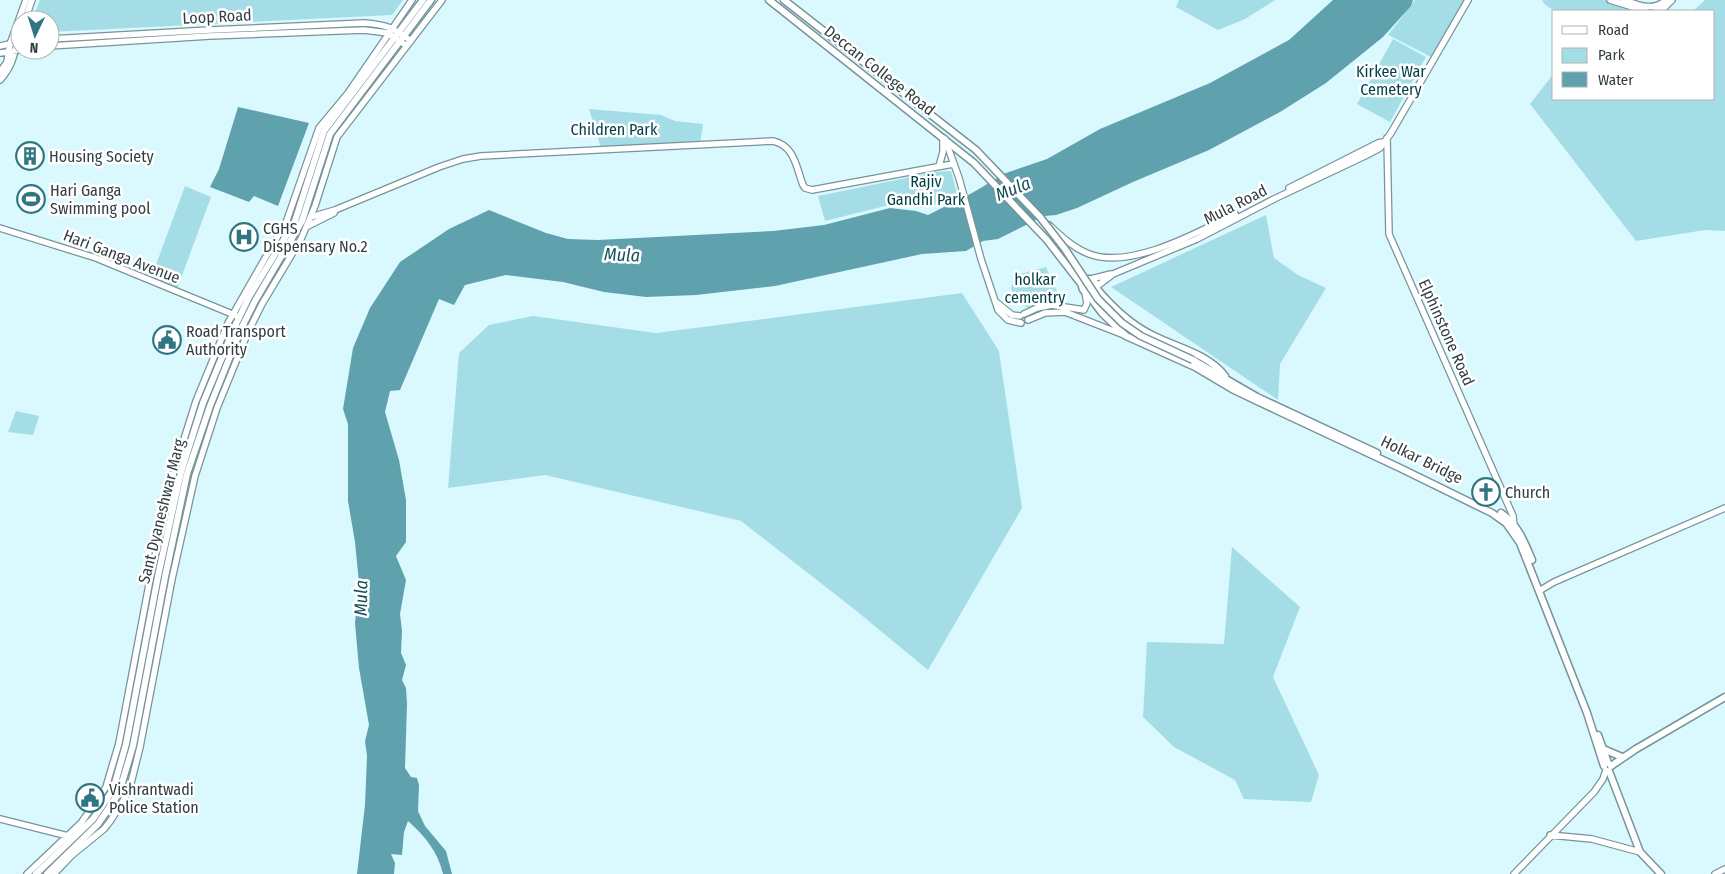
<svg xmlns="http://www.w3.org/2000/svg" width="1725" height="874" viewBox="0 0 1725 874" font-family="'Fira Sans Condensed',sans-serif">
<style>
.green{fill:#a5dde7}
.water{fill:#5fa1ad}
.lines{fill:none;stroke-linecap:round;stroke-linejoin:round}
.secondary-casing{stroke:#779499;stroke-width:8}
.primary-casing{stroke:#779499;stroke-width:9}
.secondary{stroke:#fff;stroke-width:5.5}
.primary{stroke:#fff;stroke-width:6}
.primary-bridge-casing{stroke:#779499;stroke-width:9;stroke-linecap:butt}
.primary-bridge{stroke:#fff;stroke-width:6}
.labels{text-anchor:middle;stroke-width:5;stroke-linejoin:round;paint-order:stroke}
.street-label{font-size:16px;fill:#323e41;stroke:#fff}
.park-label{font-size:16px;fill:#003f47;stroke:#fff}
.poi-label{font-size:16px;fill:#323e41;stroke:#fff;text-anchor:start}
.water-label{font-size:18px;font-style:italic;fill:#165059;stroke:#fff}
</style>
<rect width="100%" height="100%" fill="#daf9ff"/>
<!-- green -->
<path class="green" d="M40,0H403L392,15L50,32V20H32Z
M1179,0H1275L1245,19L1218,30L1176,7Z
M1415,0H1466L1431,57L1388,35Z
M1542,0H1605L1615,5L1636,11H1559C1551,9 1546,7 1542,0Z
M1705,0H1725V231L1705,230L1636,241L1530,104L1551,77L1554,78V99H1714V11H1693Z
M1393,39L1426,57L1390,122L1357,104Z
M589,109L661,115L675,121L703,124L700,144L601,148Z
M951,171L958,198L922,208L893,204L825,221L818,196L935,172Z
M185,186L211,197L176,292L150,281Z
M1266,215L1274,258L1298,275L1326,288L1280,364L1278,400L1111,287Z
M1046,267L1060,298L1029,308L1016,303L1011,288L1016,275Z
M962,293L999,351L1022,508L928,670L854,609L741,521L545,475L448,488L459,353L489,325L533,316L656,333Z
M16,411L39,416L33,435L8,432Z
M1232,547L1300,607L1273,677L1319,775L1311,802L1244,799L1235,780L1174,747L1143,717L1147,642L1224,644Z"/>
<!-- water -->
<path class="water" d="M1333,0H1413L1411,6L1383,37L1326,83L1280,112L1209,150L1133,182L1077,208L1056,215L1044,216L998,239L983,241L966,251L922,254L775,286L696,295L646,297L604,292L563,282L506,275L465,285L454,305L439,299L400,390L390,391L385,412L399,460L406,500V542L396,556L406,580L400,614L402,631L401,653L406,665L402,680L406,688L407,704L405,768L411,777L417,778L419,785L418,811L425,826L446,851L452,874H443C438,852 425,836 408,821L404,832L402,855L391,854L395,863L394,874H357L365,805L367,756L365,741L369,725L359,668L355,623L359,583L355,542L348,501V424L343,409L353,348L370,308L400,262L449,229L489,210L546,233L568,239L598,240L773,231L824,225L890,208L916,211L928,215L972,193L1006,173L1047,159L1100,129L1210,83L1289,40Z
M238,107L309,123L278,206L254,196L249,202L210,187L219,169Z"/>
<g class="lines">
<defs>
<path id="secondary" d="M1610,0L1646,11
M1624,0C1638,5 1653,12 1666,0
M1656,11L1665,7L1672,0
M25,20L32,0
M50,39L210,30L364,23C388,25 392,27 411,41
M0,46L13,43
M50,46L210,36L364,30L388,33L407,46
M0,53L20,50
M0,72L7,62L10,44L26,0
M0,80C14,65 14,52 20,33
M1387,138L1389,234L1513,516L1514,527
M945,139L959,178L981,259L998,310L1008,320L1021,323
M939,166L943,152V138
M1289,188L1378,143L1383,142
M311,217L335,210L439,167L463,159L481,156L773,141C795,146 796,167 803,185L805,188L812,190L953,164
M1049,225C1061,236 1073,248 1089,254C1131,270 1198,232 1235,214
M308,226L334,213L335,210
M0,228L96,258L237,316
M1091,279L1111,274
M1096,287L1113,274L1197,239L1274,199L1367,155L1380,148L1391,133L1468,0
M996,302L1012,315L1020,316
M1024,314L1037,308L1052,305L1084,310L1087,303L1085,292
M1028,320L1045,313L1065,312L1124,335
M1539,591L1554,582L1725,508
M0,819L68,836L70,838
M1550,835L1592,839L1640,852
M27,874L81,823L106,787L119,743L151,574L174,471L196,401L228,323L287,220L319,128L348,93L412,0
M54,874L72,855L104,829L111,820L126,796L131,783L140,747L172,579L195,476L217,408L248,332L262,304L301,239L315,206L337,137L442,0
M1514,874L1594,792L1603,779L1606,770
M1715,874L1725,869"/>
<path id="primary" d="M769,0L974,163L1047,240L1082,285
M784,0L976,150L1040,217
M1082 286a7 7 0 1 1 14 0a7 7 0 1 1-14 0Z
M1096,288C1112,307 1129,324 1152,335C1177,348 1207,353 1225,376
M1087,293L1102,313L1126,336L1195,367L1232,389L1257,401L1400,468L1492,513L1506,523L1520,543L1587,713L1604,766
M1193,360L1257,397L1377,453
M1501,513C1518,525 1524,541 1532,560
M1598,735L1608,763
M1603,749L1622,757
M1611,766L1636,749L1725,697
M1609,771L1640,852L1661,874
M36,874L93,819L113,790L126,744L158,576L181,472L203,403L235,326L249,297L295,221L324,131L423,0
M47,874L98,824L119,793L133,746L165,577L187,474L210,406L241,329L255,301L302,221L330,134L431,0"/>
</defs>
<!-- secondary casing -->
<use href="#secondary" class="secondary-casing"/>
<!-- primary casing -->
<use href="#primary" class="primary-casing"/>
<!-- secondary -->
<use href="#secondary" class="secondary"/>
<!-- primary -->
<use href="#primary" class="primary"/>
<defs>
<path id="primary-bridge" d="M1040,217L1065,249L1098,299L1122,323L1141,336L1193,360"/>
</defs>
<!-- primary-bridge casing -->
<use href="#primary-bridge" class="primary-bridge-casing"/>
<!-- primary-bridge -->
<use href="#primary-bridge" class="primary-bridge"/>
</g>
<!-- icons -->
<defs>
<symbol id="building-ring" viewBox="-11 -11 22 22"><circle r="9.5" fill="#fff" stroke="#2e7681" stroke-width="1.5"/><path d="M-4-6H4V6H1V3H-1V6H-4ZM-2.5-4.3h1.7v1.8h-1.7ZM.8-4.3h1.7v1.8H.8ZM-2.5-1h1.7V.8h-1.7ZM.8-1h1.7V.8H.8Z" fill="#2e7681"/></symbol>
<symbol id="stadium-ring" viewBox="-11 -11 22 22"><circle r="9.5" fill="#fff" stroke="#2e7681" stroke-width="1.5"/><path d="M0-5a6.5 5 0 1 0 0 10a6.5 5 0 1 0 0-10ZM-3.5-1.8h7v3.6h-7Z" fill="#2e7681"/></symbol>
<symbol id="hospital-ring" viewBox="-11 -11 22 22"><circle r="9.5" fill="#fff" stroke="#2e7681" stroke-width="1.5"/><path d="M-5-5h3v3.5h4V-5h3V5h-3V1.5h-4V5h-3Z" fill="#2e7681"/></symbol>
<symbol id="civic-ring" viewBox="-11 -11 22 22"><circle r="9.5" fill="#fff" stroke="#2e7681" stroke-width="1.5"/><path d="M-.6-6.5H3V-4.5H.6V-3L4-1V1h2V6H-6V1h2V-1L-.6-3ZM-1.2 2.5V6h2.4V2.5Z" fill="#2e7681"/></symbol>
<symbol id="church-ring" viewBox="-11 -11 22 22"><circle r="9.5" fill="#fff" stroke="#2e7681" stroke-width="1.5"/><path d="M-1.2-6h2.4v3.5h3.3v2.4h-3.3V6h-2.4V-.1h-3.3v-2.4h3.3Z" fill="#2e7681"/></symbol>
</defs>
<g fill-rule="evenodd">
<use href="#building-ring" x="14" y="140" width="32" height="32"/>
<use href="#stadium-ring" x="15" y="183" width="32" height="32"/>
<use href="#hospital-ring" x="228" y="221" width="32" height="32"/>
<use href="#civic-ring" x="151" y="324" width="32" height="32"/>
<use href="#church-ring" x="1470" y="476" width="32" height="32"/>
<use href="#civic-ring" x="74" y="782" width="32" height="32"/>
</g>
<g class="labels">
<!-- street labels -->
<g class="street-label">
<text transform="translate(217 16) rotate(-3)" y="6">Loop Road</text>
<text transform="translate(880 70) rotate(38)" y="6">Deccan College Road</text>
<text transform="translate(1235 204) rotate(-27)" y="6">Mula Road</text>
<text transform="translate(122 256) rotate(21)" y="6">Hari Ganga Avenue</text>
<text transform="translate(1447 332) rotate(66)" y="6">Elphinstone Road</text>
<text transform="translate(1422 459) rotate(26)" y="6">Holkar Bridge</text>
<text transform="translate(161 511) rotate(-76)" y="6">Sant Dyaneshwar Marg</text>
</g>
<!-- park labels -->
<g class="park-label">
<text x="1391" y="77">Kirkee War<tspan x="1391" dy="18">Cemetery</tspan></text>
<text x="614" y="135">Children Park</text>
<text x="926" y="187">Rajiv<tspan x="926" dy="18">Gandhi Park</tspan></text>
<text x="1035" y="285">holkar<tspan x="1035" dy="18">cementry</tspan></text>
</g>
<!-- poi labels -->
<g class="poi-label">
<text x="49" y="162">Housing Society</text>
<text x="50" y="196">Hari Ganga<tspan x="50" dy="18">Swimming pool</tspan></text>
<text x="263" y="234">CGHS<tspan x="263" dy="18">Dispensary No.2</tspan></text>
<text x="186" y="337">Road Transport<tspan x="186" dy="18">Authority</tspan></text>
<text x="1505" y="498">Church</text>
<text x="109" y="795">Vishrantwadi<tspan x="109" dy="18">Police Station</tspan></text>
</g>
<!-- water labels -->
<g class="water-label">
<text transform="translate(1013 189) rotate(-22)" y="6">Mula</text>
<text transform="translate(622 255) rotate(2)" y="6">Mula</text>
<text transform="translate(361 598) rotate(-89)" y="6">Mula</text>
</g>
</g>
<!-- legend -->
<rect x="1552" y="10" width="162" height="90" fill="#ffffff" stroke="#adb2b3"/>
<rect x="1562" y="26" width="25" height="8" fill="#ffffff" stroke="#adb2b3"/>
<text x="1598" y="35" font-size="15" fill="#323e41">Road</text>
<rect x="1562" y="48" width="25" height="15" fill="#a5dde7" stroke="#adb2b3"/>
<text x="1598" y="60" font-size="15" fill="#323e41">Park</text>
<rect x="1562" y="72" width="25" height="15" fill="#5fa1ad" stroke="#adb2b3"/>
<text x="1598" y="85" font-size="15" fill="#323e41">Water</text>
<!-- north arrow -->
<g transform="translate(35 35) rotate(184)"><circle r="24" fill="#ffffff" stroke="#adb2b3"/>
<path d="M0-4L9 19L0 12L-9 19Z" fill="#2e7681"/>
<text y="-8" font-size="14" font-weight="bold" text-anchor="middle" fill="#323e41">N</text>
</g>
</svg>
